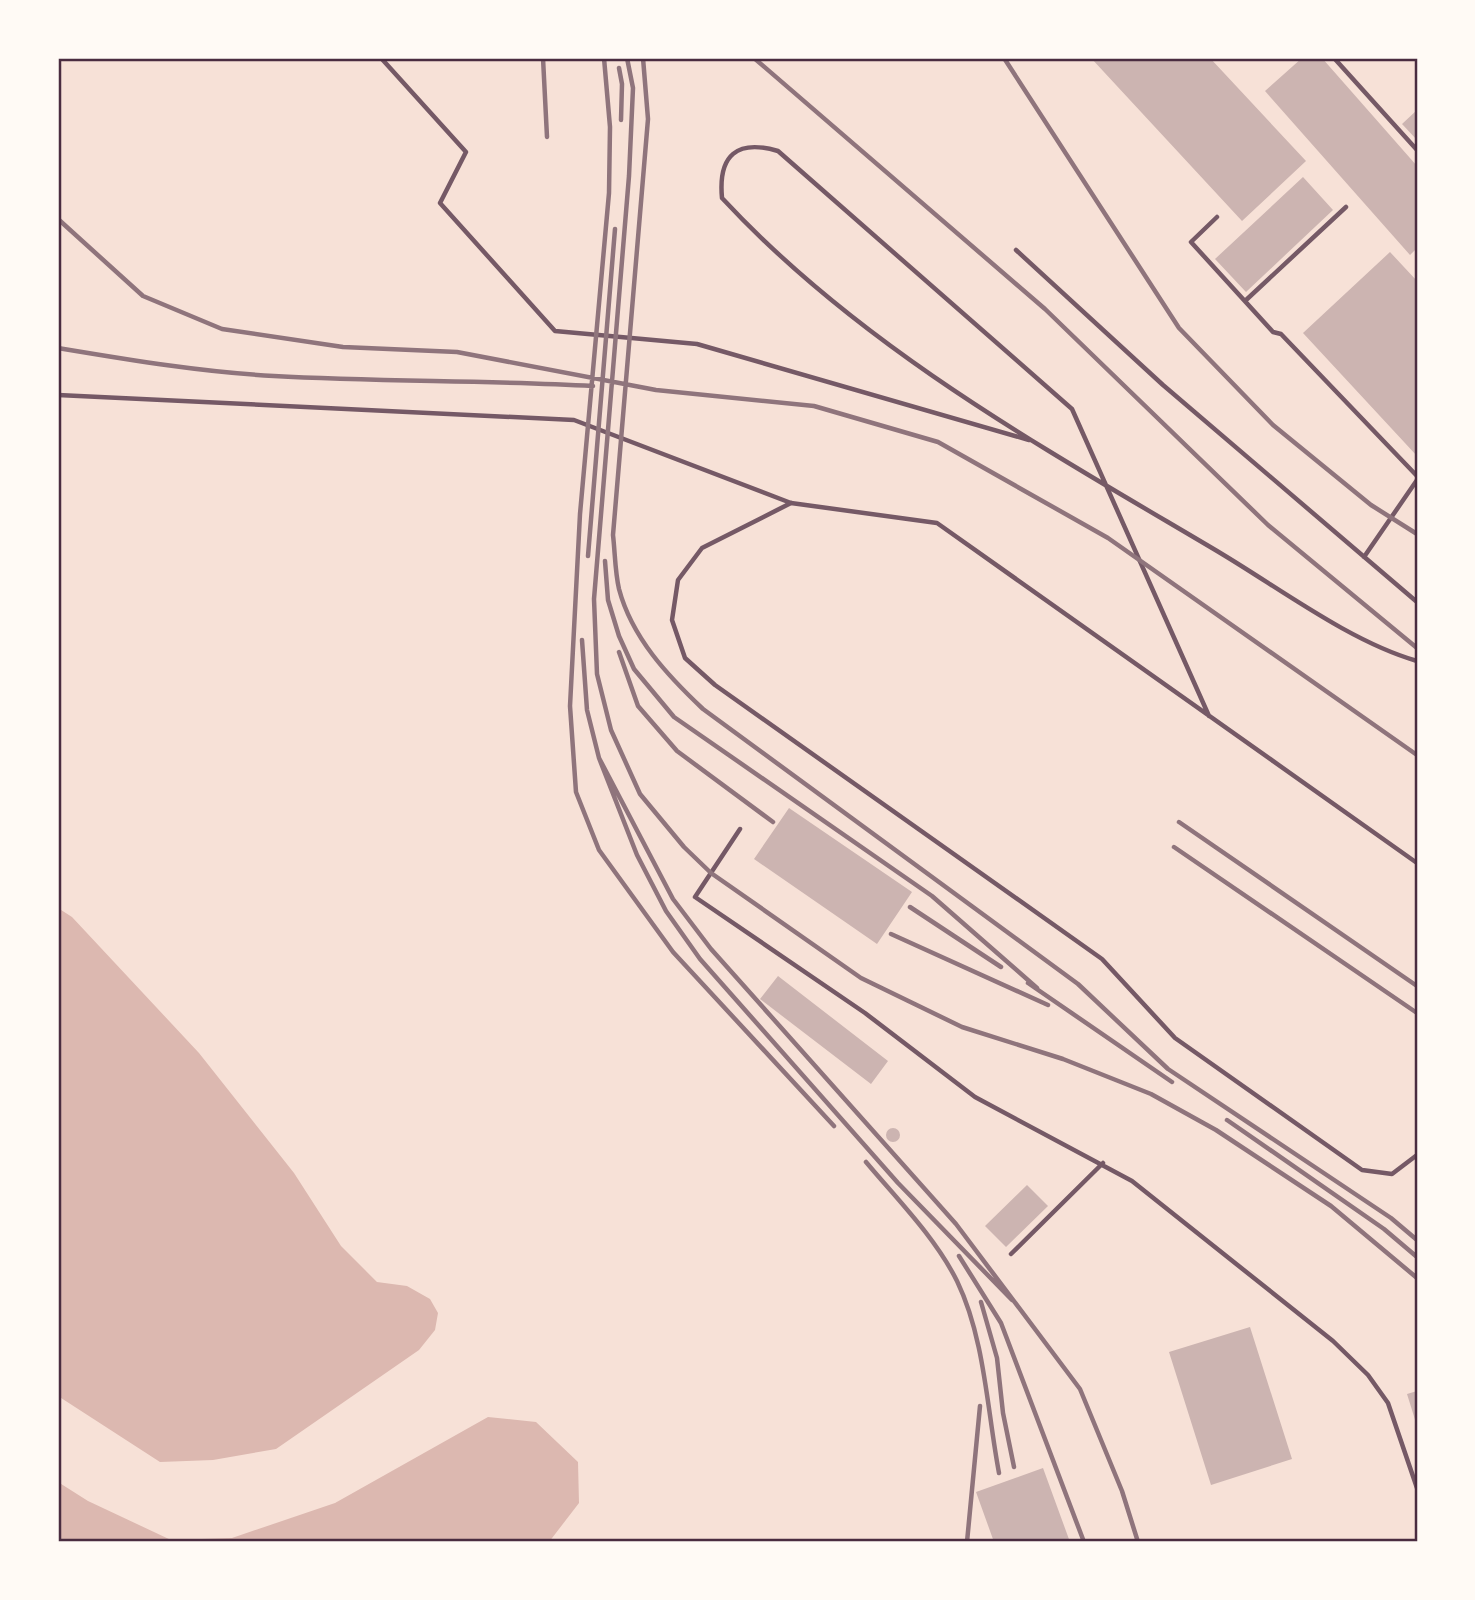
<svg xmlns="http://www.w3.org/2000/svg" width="1475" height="1600" viewBox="0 0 1475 1600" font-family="Commissioner,sans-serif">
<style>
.water{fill:#dcb8b0}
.building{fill:#ccb4b1}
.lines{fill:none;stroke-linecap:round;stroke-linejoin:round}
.service{stroke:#755966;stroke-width:4.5}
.rail{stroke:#8f747c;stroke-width:4.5}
.neatline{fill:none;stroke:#4a2c40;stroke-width:2.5}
</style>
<rect width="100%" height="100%" fill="#f7e1d7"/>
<!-- water -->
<path class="water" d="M58,908L72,917L199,1053L294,1173L341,1246L377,1282L407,1286L430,1299L438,1313L435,1330L419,1350L276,1449L213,1460L160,1462L58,1396Z
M488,1417L536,1422L578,1462L579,1503L549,1542H58V1482L88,1501L171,1540L232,1538L335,1503Z"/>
<!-- building -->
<path class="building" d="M1091,58H1210L1306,161L1242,221Z
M1302,58H1322L1417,166V248L1410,255L1265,91Z
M1417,110V140L1402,124Z
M1303,177L1333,210L1246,292L1215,259Z
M1390,252L1417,281V456L1303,333Z
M789,808L912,892L877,944L754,859Z
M778,976L888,1061L871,1084L760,999Z
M886 1135a7 7 0 1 1 14 0a7 7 0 1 1-14 0Z
M1027,1185L1048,1206L1006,1247L985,1226Z
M1250,1327L1292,1459L1211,1485L1169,1352Z
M1417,1391V1426L1407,1394Z
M1043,1468L1070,1542H994L976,1492Z"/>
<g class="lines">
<!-- service -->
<path class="service" d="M381,58L466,152L440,203L555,331L697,344L1029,440
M1334,58L1417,150
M1217,217L1191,242L1273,332L1281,334L1417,476
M1016,250L1163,385L1417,602
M1245,301L1346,207
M58,395L574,420L791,503L937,523L1417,863
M791,503L702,548L678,580L672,620L685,658L715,685L1102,959L1175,1038L1362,1170L1392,1174L1417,1155
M1364,557L1417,480
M1209,716C1163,613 1117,511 1072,409L778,151C737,139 718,155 722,198C862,349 1047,450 1222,554C1282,590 1351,642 1417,661
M740,829L695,897L865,1013L975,1097L1132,1181L1333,1341L1368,1375L1388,1403L1417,1488
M1011,1254L1103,1163"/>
<!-- rail -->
<path class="rail" d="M543,58L547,137
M604,58L610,127L609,193L580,514L570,706L576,792L599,850L673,952L834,1126
M627,58L633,88L629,176L594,599L597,674L611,730L640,794L684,847L711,873L861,978L962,1027L1063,1059L1151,1094L1216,1130L1331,1206L1417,1278
M643,58L648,119L613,535C615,552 615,572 619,589C632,638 668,676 703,709L1078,984L1168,1069L1391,1218L1417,1240
M754,58L1045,309L1268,525L1417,648
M1004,58L1179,328L1273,425L1371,505L1417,534
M619,68L622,84L621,120
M58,219L143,296L222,329L343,347L457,352L656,390L814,406L938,442L1108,538L1417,755
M58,348C130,360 201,372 274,376C380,382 487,380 593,386
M588,556L615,229
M605,561L608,600L619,636L634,669L674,717L932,896L1037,988
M582,640L587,710L599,758
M619,652L638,706L677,751L773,822
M1179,822L1417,986
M1174,847L1417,1013
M910,907L1001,967
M891,934L1048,1005
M1028,983L1172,1082
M1227,1120L1384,1229L1417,1257
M866,1162C897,1199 935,1237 957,1281C985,1339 987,1410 999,1473
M959,1256L1001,1323L1084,1542
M1012,1300L898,1183L700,959L666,911L637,855L599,758L673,899L711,949L956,1224L1080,1389L1122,1491L1138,1542
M981,1302L997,1358L1003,1413L1014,1467
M967,1542L980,1406"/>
</g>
<!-- border -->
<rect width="1475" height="1600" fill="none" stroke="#fffaf5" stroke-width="119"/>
<rect x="60" y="60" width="1356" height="1480" class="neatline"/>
</svg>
